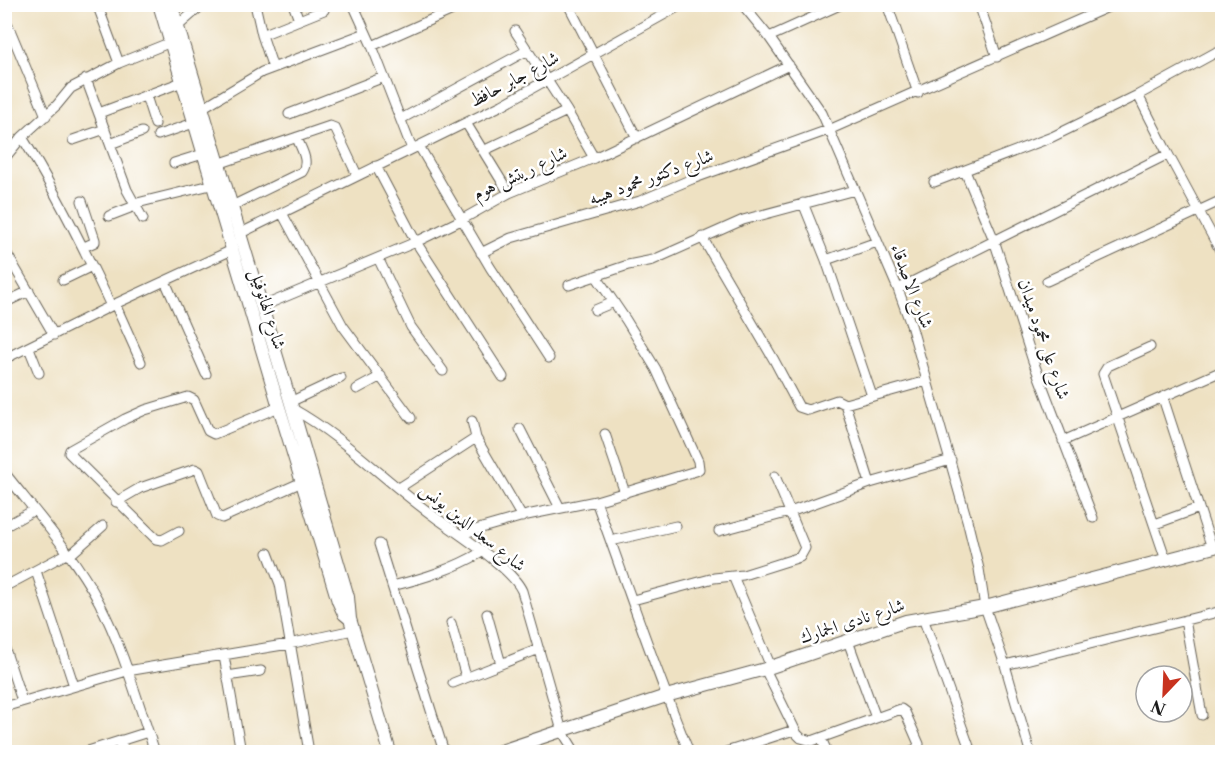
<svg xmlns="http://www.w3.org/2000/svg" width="1227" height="757" viewBox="0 0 1227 757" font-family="'Libre Caslon Text',Amiri,serif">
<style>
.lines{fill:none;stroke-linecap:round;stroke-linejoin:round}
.minor-casing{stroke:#666156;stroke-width:11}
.tertiary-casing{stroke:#666156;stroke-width:14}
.minor{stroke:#fff;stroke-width:9}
.tertiary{stroke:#fff;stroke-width:12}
.labels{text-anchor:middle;stroke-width:5;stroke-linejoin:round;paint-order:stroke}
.street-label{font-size:18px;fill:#1c1c1c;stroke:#fff}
</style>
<rect width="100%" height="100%" fill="#fff"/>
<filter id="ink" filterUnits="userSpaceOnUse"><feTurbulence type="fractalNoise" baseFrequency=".0167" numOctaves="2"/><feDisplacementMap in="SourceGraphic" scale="12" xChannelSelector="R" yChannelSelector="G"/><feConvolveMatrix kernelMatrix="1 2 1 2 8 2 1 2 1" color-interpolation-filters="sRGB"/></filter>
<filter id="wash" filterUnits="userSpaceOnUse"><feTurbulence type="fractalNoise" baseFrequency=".008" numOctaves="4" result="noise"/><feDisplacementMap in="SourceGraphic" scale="24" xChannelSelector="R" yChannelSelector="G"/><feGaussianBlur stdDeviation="1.35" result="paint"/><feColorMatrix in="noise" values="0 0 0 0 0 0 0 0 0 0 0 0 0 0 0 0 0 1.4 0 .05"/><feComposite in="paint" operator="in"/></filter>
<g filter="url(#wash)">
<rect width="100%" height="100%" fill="#eee1c2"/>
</g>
<g filter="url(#ink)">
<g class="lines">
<defs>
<path id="minor" d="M97,4L119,63
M255,4L262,35L273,68
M293,4L299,20
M353,4L372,46L412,149
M568,4L637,138
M742,4L769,37L822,113L898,289L911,325L967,520L979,569L985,607L1005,665L1029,748
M887,4L918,93
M979,4L997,57
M8,25L46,116
M178,26L203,4
M515,31L567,111L594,158
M262,35L324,10
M769,37L842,4
M372,46L466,4
M86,79L127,190L143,219
M1138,95L1168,154L1222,254
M146,96L155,124
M202,108L262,72L366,33
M99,113L182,82
M289,114L384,77
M401,119L528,50
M466,123L509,193
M158,135L194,123
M22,137C56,192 84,248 111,306
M73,140L105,129
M110,144L142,132
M419,146L490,267L549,358
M483,151L567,111
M4,159L22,137L57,105L71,88L119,63L171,42
M174,163L203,154
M218,164L330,126L335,128L357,175
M376,166L416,242L503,377
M965,171L994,240L1033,361L1093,518
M934,182L1052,137L1138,95L1222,49
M82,201L95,240V242L84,247
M803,203L826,260L872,396
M133,204L219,183
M232,206L302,172C310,161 301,149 297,138
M282,213L343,326L411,418
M109,216L135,206
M241,233L502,105L683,4
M702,237L774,360L799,407L808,410L837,400L845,404L870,483
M4,249L54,335
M481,253L511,238L640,201L692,179L831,129L1115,4
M378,258L411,327L443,371
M826,260L877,242
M63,280L92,266
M165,281L206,374
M1047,281L1222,200
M569,285L628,265L653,260L743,220L855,190
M898,289L1168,154
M4,303L29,291
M115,304L141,362
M263,306L416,242L461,220L509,193L594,158L789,65
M595,310L614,302
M1150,347L1108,366L1103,374L1166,560
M29,348L39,373
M4,359L115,304L232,250
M357,389L381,376
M1163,398L1212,548
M290,402L341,378
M845,404L927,381
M293,409C345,438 387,483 435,517C457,533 512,568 522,591L562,731L575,752
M472,421L476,438L522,517
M520,429L560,508
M605,434L625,493
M1063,441L1222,371
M4,472C37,514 74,555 99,602C123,648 138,703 155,752
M399,488L476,438
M596,501C627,585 655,670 689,752
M116,502L140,488L195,469L199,471L217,516L222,518L302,482
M1155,524L1199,508
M4,527L34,510
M179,531L162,540L156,539L69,453L70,450L125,419L145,410L188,397L194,400L208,431L214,434L279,407
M719,531L790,512L870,483L951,460
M461,534L527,515L596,501L696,471L699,469L698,461L656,369L626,320L596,276
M611,541L676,526
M379,544L444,752
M268,553L280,584L309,752
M69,556L103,526
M36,571L74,686
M733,576L771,667
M392,586C425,578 453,569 482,552
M4,587L68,553
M633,600L714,578L743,575L800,557L805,548L775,476
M487,614L501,664
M923,618L971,752
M1185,620L1202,715
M451,623L466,677
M848,641L876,718
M4,646L22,701
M224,656L241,752
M1005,665L1222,611
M765,669L797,734L801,738L812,741L901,709L905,712L919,744L916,749L909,752
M227,676L261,671
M453,683L539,649
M4,707L127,671L289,644L353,630
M821,738L827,752
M121,740L124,752
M85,752L148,732
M726,752L794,730"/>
<path id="tertiary" d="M159,4L279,407L338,601L344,614L350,619
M171,4C231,202 290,399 348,597L350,619L390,752
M498,752L666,696L765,669L906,621L985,607L1222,545"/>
</defs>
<!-- minor casing -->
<use href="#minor" class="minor-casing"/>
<!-- tertiary casing -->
<use href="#tertiary" class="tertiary-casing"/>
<!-- minor -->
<use href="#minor" class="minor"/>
<!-- tertiary -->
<use href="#tertiary" class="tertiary"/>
</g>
</g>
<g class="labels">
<!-- street labels -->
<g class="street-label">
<text transform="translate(514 79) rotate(-28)" y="6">شارع جابر حافظ</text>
<text transform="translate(520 173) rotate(-25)" y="6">شارع ريتش هوم</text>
<text transform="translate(651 177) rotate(-20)" y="6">شارع دكتور محمود هيبه</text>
<text transform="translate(912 286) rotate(69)" y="6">شارع الاصدقاء</text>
<text transform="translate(268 309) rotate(73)" y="6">شارع الهانوفيل</text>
<text transform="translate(1044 339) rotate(71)" y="6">شارع على محمود ميدان</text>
<text transform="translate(473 527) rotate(39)" y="6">شارع سعد الدين يونس</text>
<text transform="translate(852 621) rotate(-18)" y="6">شارع نادى الجمارك</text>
</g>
</g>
<!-- margin -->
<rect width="1227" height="757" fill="none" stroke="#fff" stroke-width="24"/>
<!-- north arrow -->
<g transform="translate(1164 694) rotate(203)"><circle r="28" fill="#ffffff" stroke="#a4a4a4" stroke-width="1.5"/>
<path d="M0-4.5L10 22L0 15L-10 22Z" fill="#c8321e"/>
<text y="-9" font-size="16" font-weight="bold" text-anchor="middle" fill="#1c1c1c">N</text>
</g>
</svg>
